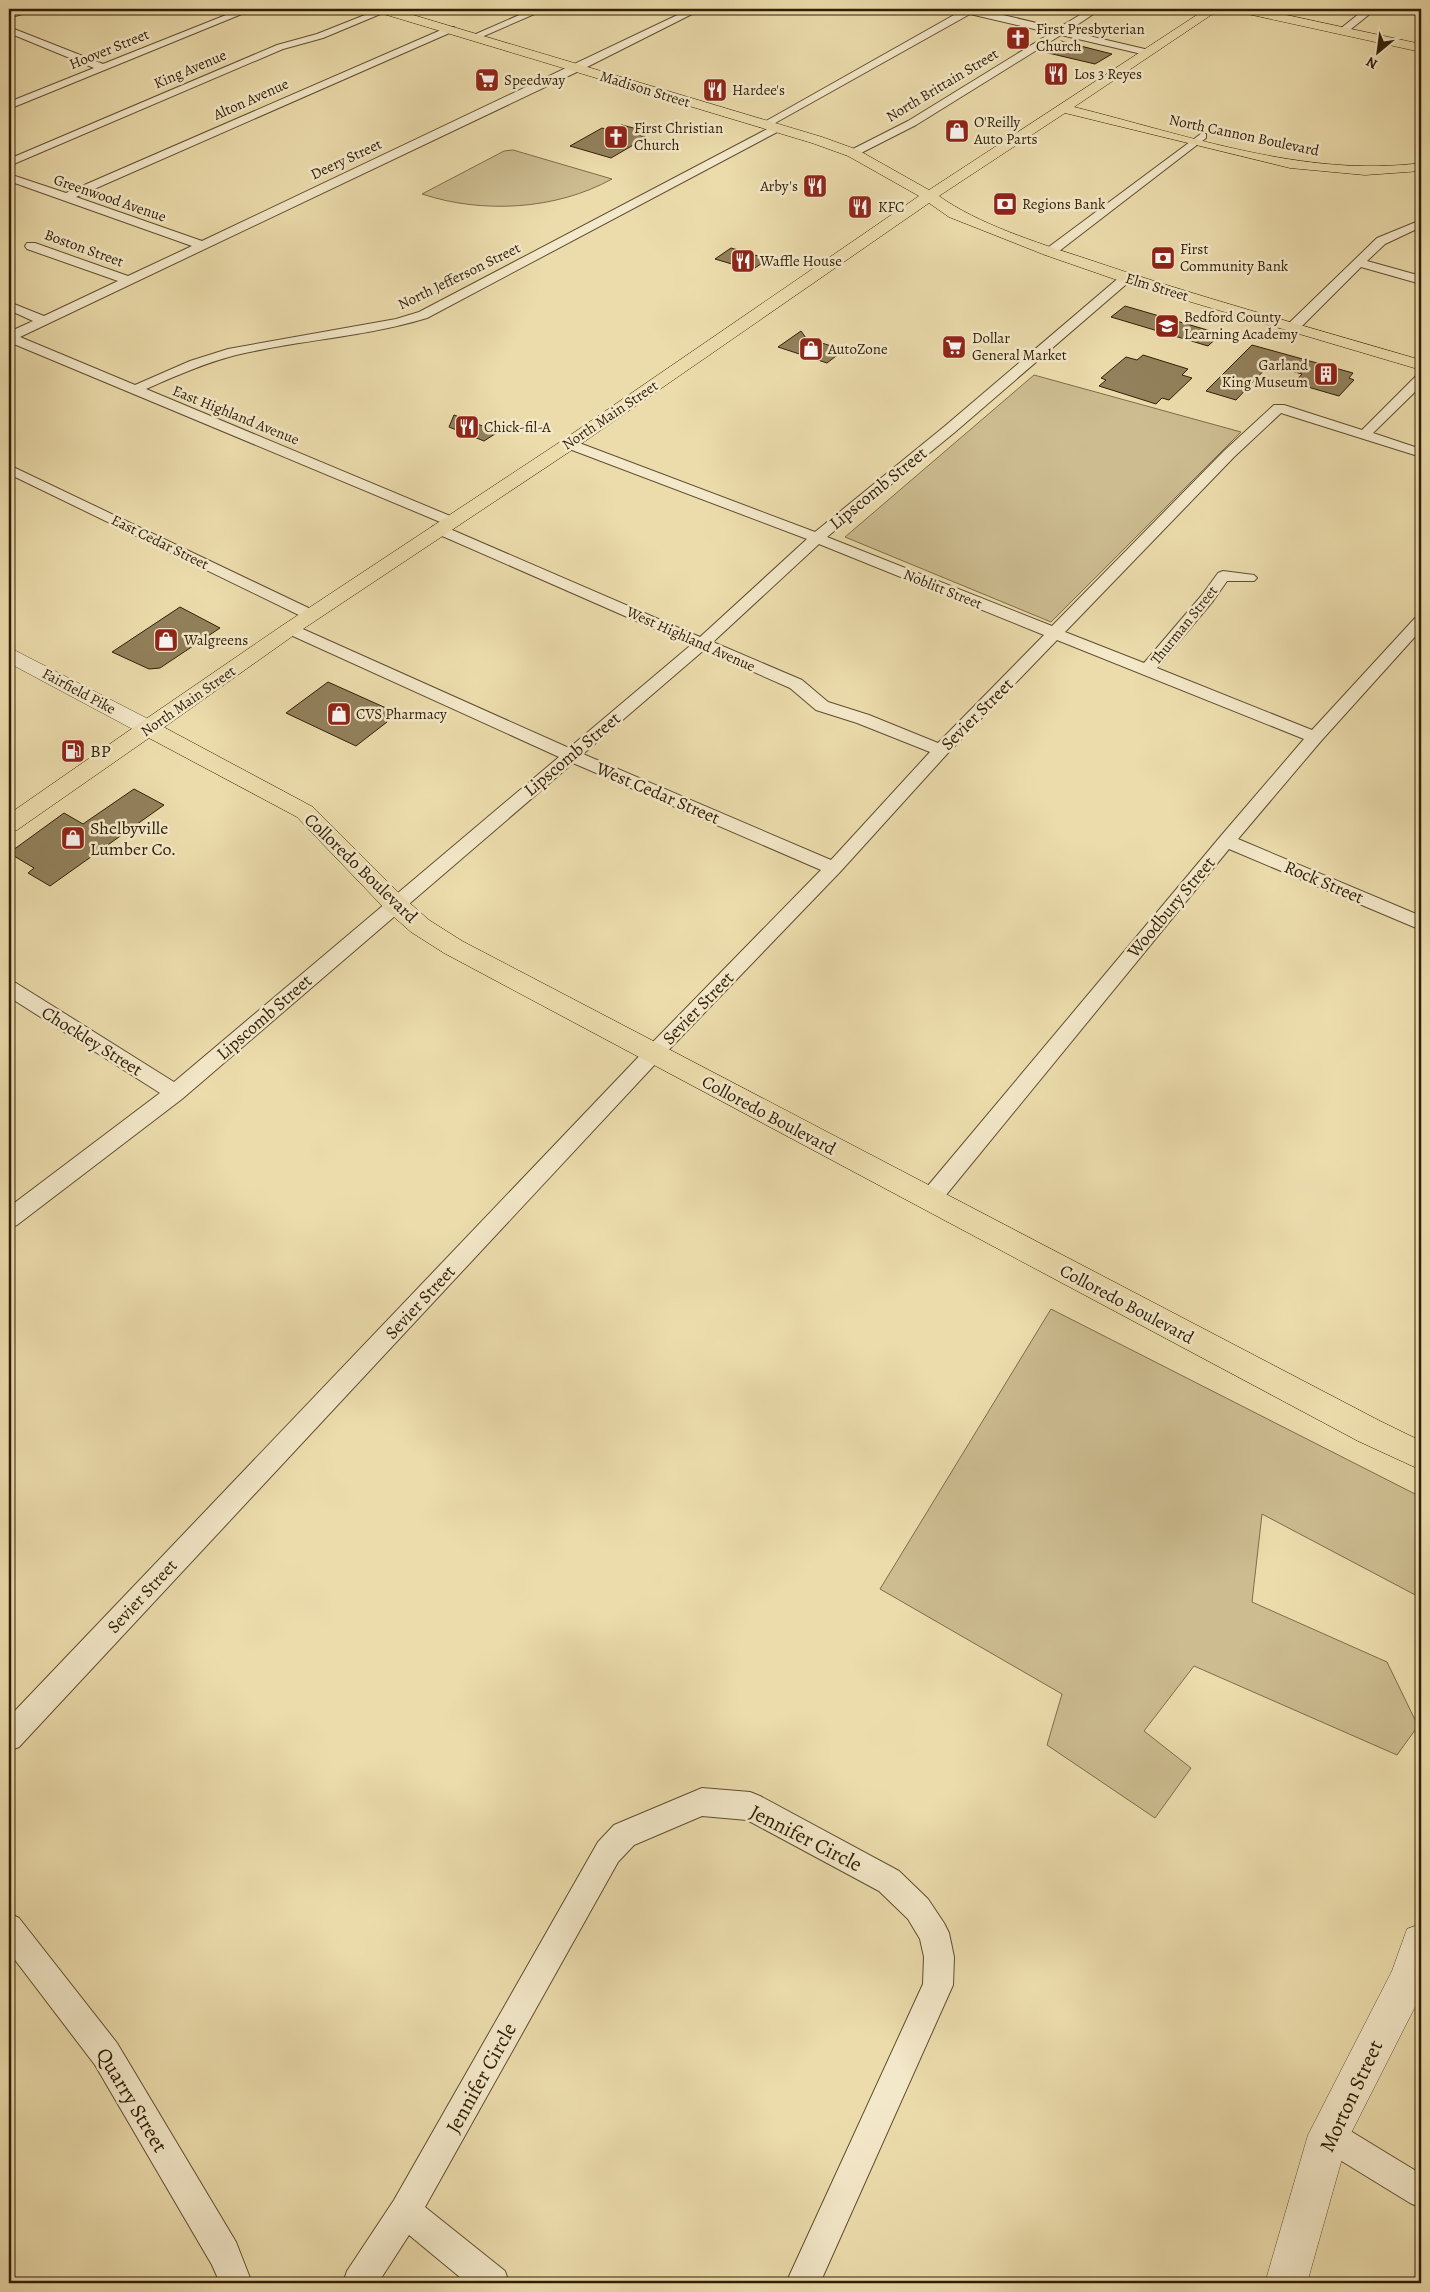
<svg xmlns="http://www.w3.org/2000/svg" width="1430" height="2292" viewBox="0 0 1430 2292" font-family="Alegreya,serif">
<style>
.green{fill:#ccbc90;stroke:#7e6d4a}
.building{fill:#92815c;stroke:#301e05}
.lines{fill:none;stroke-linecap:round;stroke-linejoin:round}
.minor-casing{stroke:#5f4e2f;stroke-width:2}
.tertiary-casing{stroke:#5f4e2f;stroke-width:1}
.primary-casing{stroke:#301e05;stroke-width:1}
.trunk-casing{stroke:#301e05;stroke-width:1}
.minor{fill:#f3e8c9;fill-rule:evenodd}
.tertiary{fill:#f3e8c9;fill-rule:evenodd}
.primary{fill:#ecdcac;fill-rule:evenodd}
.trunk{fill:#ecdcac;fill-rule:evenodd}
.labels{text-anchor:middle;stroke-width:5;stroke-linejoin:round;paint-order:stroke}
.far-poi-label{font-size:15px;fill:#301e05;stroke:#f3e8c9;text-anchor:start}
.far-street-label{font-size:15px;fill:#301e05;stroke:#f3e8c9}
.street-label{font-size:18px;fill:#301e05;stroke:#f3e8c9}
.poi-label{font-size:18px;fill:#301e05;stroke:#f3e8c9;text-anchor:start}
.near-street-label{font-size:21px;fill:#301e05;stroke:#f3e8c9}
</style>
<rect width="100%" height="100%" fill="#ecdcac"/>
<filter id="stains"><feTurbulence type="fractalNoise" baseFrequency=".004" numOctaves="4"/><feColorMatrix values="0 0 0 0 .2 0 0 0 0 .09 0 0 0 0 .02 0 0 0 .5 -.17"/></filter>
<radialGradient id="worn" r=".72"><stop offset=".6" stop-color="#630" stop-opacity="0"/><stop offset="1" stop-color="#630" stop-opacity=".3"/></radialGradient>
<!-- green -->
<path class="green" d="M513,150L612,179C556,210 482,214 422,194L504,151Z
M1034,375L1241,432L1051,622L845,537Z
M1051,1309L1421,1497V1598L1262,1514L1252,1602L1387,1662L1418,1726L1397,1755L1194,1666L1144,1731L1191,1768L1155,1818L1047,1745L1062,1694L880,1589Z"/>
<!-- building -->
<path class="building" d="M1061,41L1112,54L1095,64L1044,52Z
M622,125L645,131L638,135L647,137L611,158L570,146L602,128L609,130Z
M731,248L768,259L752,270L715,259Z
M1125,306L1221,334L1208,346L1111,317Z
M801,331L806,338L844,350L827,363L778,347Z
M1252,345L1353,373L1349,378L1354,380L1339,396L1294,383L1302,374L1269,365L1236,400L1206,391Z
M1143,355L1188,369L1182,375L1192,378L1169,400L1162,398L1156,404L1099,386L1106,380L1101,378L1126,357L1137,360Z
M454,415L498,432L484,441L449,427Z
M180,607L220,628L160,668L149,669L112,652Z
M328,682L386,708L387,722L356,746L286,713Z
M134,789L164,805L50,886L28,873L34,868L9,853L64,813L83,824Z"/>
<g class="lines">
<defs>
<path id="minor" d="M23,9H38L9,18V12Z
M241,9H254L9,109V102L94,68L9,33V27L103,64Z
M380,9L390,10L323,38L283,49L9,166V159L277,45L317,34Z
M533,9H546L477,39L474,40L469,37Z
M690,9H702L581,70L20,337L135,385L190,361L228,349L396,319L419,312L773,126H781V130L427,318C365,337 299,340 236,355C205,363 175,376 146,389L455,518L457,521L455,524H445L9,342V332L33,321L9,310V302L44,316L118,281L27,249L25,246L27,243H35L128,276L192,246L9,181V174L66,193L448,27H454V31L76,197L202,241Z
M957,9H977L1058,28L1090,9H1101L1068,31L1149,50L1151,52L1146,55L1061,35L916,125L857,155H849V151L908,121L1051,33L970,14L768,127H760L759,125L961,11Z
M1365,9H1376L1346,33H1340V29Z
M1202,133L1206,134V138L1054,255H1046L1044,252L1046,249Z
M1421,220V227L1385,244L1367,261L1421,276V284L1361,267L1297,331H1287L1286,328L1287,325L1377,238Z
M1126,274L1130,275L1132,278L1130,281L955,432L827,537L1052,626L1224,451L1274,405H1284L1362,430L1416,376L1421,375V386L1373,433L1421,449V457L1281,413L1234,457L1065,632L1144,663L1202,595L1218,573L1223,571L1254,575L1257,578L1254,581H1227L1213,601L1157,668L1312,730L1415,618L1421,616V630L1321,741L1238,839L1421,916V930L1229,849L937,1206L929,1209L921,1206L918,1200L921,1194L1220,837L1304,739L1057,640L947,754L840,872L660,1059L19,1747L9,1751V1717L646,1049L821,870L573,763L182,1099L17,1225L9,1228V1207L160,1093L9,997V981L16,983L174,1082L559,757L284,632L282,629L284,626H296L569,748L691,645L433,532L431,529L433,526H443L700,637L807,539L564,447L562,444L564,441H574L815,532L945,426L1122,275ZM819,544L1044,635L938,743L869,715L828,702L802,680L713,642ZM704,650L790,688L816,710L857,723L930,752L831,860L583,754Z
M9,465L317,612L319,615L317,618H305L9,474Z
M702,1788L750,1792L760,1796L899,1871L928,1899L944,1923L949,1933L954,1957L953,1985L820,2283H786L923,1984L924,1957L920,1939L908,1919L879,1891L747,1820L702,1816L634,1845L618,1862L425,2207L505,2271L509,2283H467L409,2235L378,2283H343L347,2271L394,2200L598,1842L614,1825Z
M9,1913L19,1918L117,2043L236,2242L252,2283H220L212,2265L95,2065L9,1952Z
M1328,2119L1339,2124L1421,2174V2208L1410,2203L1317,2146L1312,2135L1317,2124Z"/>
<path id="tertiary" d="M9,649L16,651L156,723L159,728L156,733L148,735L140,733L9,663Z
M1421,1924V1995L1347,2141L1307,2283H1265L1308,2135L1392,1971L1407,1929Z"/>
<path id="primary" d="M375,9H393L822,137L858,150L929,190L1206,9H1220L1074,107C1187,135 1304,178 1421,163V171L1365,175L1290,168L1065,113L939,196C978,224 1038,243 1084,258C1195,296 1309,327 1421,360V370L1120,281L1045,255L949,217L929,203L575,448L297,633L156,733L148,735L140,733L137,728L140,723L283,625L563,440L919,196L848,156L812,143L377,12Z
M1237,9H1259L1421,44V52L1243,13Z"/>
<path id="trunk" d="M148,721L156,723L313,807L404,898L429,920L462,941L1380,1421L1421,1441V1470L1358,1441L444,953L411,932L386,910L297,817L149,738L17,830L9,833V814L140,723Z"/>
</defs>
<!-- minor casing -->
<use href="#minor" class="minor-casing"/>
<!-- tertiary casing -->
<use href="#tertiary" class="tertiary-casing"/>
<!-- primary casing -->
<use href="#primary" class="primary-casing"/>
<!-- trunk casing -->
<use href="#trunk" class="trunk-casing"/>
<!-- minor -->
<use href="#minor" class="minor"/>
<!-- tertiary -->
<use href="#tertiary" class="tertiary"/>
<!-- primary -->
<use href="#primary" class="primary"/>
<!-- trunk -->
<use href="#trunk" class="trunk"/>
</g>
<!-- icons -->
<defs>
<symbol id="church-square" viewBox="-11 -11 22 22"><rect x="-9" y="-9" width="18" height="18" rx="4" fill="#8f2418" stroke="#f3e8c9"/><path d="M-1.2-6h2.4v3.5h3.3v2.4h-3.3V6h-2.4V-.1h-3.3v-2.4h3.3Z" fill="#fff"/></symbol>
<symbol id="restaurant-square" viewBox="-11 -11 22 22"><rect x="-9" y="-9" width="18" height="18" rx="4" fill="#8f2418" stroke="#f3e8c9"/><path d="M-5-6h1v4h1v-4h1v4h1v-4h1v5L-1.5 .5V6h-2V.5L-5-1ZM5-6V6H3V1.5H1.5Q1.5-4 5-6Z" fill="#fff"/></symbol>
<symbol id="supermarket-square" viewBox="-11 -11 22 22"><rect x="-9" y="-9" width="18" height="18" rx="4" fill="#8f2418" stroke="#f3e8c9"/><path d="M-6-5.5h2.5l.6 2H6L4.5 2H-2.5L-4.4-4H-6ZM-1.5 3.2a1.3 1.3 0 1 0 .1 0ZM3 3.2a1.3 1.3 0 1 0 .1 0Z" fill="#fff"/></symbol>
<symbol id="shop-square" viewBox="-11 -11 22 22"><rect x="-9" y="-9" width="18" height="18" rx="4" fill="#8f2418" stroke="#f3e8c9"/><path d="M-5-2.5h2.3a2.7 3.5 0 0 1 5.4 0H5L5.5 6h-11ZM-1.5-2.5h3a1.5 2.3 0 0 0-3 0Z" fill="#fff"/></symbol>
<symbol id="bank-square" viewBox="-11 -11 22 22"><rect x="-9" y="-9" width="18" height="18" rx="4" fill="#8f2418" stroke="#f3e8c9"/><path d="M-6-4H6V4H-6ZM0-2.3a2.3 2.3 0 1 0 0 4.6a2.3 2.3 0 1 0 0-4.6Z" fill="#fff"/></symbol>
<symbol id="school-square" viewBox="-11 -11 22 22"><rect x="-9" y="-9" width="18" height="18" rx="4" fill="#8f2418" stroke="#f3e8c9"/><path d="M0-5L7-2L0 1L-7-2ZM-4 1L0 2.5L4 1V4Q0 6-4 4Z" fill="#fff"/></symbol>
<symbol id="building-square" viewBox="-11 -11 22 22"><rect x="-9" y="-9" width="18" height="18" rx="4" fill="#8f2418" stroke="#f3e8c9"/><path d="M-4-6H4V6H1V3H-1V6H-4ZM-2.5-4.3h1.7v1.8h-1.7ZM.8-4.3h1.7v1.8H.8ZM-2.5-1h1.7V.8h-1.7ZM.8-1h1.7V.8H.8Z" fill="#fff"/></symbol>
<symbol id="fuel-square" viewBox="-11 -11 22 22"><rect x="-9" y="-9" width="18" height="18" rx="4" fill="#8f2418" stroke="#f3e8c9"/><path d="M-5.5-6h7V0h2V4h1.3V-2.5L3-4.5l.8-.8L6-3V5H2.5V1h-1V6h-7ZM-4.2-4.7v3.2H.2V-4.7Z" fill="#fff"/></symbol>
</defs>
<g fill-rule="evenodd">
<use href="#church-square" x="1004" y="24" width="28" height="28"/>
<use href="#restaurant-square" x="1042" y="60" width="28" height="28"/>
<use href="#supermarket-square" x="473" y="66" width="28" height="28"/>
<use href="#restaurant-square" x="701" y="76" width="28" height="28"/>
<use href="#shop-square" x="943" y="117" width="28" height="28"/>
<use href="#church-square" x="602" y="123" width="28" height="28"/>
<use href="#restaurant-square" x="801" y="172" width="28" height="28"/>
<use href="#bank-square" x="991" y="190" width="28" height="28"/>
<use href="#restaurant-square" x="846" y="193" width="28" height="28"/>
<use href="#bank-square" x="1149" y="244" width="28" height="28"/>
<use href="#restaurant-square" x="729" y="247" width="28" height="28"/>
<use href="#school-square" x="1153" y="312" width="28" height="28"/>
<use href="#supermarket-square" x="940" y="333" width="28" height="28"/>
<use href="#shop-square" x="797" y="335" width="28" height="28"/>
<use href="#building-square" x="1312" y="360" width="28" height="28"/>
<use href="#restaurant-square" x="453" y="413" width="28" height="28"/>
<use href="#shop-square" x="152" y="626" width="28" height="28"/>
<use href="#shop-square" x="325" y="700" width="28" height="28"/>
<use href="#fuel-square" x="59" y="737" width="28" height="28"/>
<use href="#shop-square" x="59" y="824" width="28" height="28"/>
</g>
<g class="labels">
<!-- far-poi labels -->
<g class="far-poi-label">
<text x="1036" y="34">First Presbyterian<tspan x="1036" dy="17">Church</tspan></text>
<text x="1074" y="79">Los 3 Reyes</text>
<text x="504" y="85">Speedway</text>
<text x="732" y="95">Hardee's</text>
<text x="974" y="127">O'Reilly<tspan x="974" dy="17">Auto Parts</tspan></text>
<text x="634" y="133">First Christian<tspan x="634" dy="17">Church</tspan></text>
<text x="798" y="191" text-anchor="end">Arby's</text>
<text x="1022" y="209">Regions Bank</text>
<text x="878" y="212">KFC</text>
<text x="1180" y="254">First<tspan x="1180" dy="17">Community Bank</tspan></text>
<text x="760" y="266">Waffle House</text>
<text x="1184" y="322">Bedford County<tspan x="1184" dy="17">Learning Academy</tspan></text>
<text x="972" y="343">Dollar<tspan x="972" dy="17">General Market</tspan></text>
<text x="828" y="354">AutoZone</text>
<text x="1308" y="370" text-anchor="end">Garland<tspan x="1308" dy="17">King Museum</tspan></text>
<text x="484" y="432">Chick-fil-A</text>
<text x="184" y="645">Walgreens</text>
<text x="356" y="719">CVS Pharmacy</text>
</g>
<!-- far-street labels -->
<g class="far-street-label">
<text transform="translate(109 49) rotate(-22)" y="5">Hoover Street</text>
<text transform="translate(190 69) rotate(-23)" y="5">King Avenue</text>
<text transform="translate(942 85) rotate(-31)" y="5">North Brittain Street</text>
<text transform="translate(645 89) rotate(17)" y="5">Madison Street</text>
<text transform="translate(251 99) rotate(-24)" y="5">Alton Avenue</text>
<text transform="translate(1244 135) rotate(12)" y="5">North Cannon Boulevard</text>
<text transform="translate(346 159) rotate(-25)" y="5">Deery Street</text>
<text transform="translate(110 198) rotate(19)" y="5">Greenwood Avenue</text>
<text transform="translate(84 248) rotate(20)" y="5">Boston Street</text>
<text transform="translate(459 276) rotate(-26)" y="5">North Jefferson Street</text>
<text transform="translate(1157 287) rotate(17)" y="5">Elm Street</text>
<text transform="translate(236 415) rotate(22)" y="5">East Highland Avenue</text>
<text transform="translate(610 415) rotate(-34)" y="5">North Main Street</text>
<text transform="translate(160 542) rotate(26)" y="5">East Cedar Street</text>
<text transform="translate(943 589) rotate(22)" y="5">Noblitt Street</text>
<text transform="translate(1184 625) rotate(-51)" y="5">Thurman Street</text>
<text transform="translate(691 639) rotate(24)" y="5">West Highland Avenue</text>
<text transform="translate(79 691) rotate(28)" y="5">Fairfield Pike</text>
<text transform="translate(188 701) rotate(-35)" y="5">North Main Street</text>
</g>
<!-- street labels -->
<g class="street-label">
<text transform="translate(878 488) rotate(-39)" y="6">Lipscomb Street</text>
<text transform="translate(977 714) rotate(-45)" y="6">Sevier Street</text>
<text transform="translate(572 754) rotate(-40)" y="6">Lipscomb Street</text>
<text transform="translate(658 793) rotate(23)" y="6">West Cedar Street</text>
<text transform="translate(361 868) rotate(44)" y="6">Colloredo Boulevard</text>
<text transform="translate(1324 882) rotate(23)" y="6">Rock Street</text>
<text transform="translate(1171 907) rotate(-50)" y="6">Woodbury Street</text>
<text transform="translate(698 1008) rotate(-46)" y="6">Sevier Street</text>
<text transform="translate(264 1017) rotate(-41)" y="6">Lipscomb Street</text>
<text transform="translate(92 1041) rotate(32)" y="6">Chockley Street</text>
<text transform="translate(769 1115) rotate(28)" y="6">Colloredo Boulevard</text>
<text transform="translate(420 1302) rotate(-47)" y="6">Sevier Street</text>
<text transform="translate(1127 1304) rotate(28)" y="6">Colloredo Boulevard</text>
<text transform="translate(142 1596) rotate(-47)" y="6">Sevier Street</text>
</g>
<!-- poi labels -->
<g class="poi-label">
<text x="90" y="757">BP</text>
<text x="90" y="834">Shelbyville<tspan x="90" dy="21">Lumber Co.</tspan></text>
</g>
<!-- near-street labels -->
<g class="near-street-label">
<text transform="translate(806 1838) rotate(27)" y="7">Jennifer Circle</text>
<text transform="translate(481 2078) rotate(-61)" y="7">Jennifer Circle</text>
<text transform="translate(1351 2096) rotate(-65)" y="7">Morton Street</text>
<text transform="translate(132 2100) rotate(59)" y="7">Quarry Street</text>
</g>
</g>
<!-- margin -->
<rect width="1430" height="2292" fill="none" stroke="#ecdcac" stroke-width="30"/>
<rect x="10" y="10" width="1410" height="2272" fill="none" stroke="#301e05" stroke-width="2.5"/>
<rect x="15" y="15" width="1400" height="2262" fill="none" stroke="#301e05"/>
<!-- north arrow -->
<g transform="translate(1378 52) rotate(209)" stroke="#f3e8c9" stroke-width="4" paint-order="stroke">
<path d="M0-4L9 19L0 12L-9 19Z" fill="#301e05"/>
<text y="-8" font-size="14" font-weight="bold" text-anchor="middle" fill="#301e05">N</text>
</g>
<rect width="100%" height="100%" filter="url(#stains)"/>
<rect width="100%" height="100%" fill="url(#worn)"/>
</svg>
